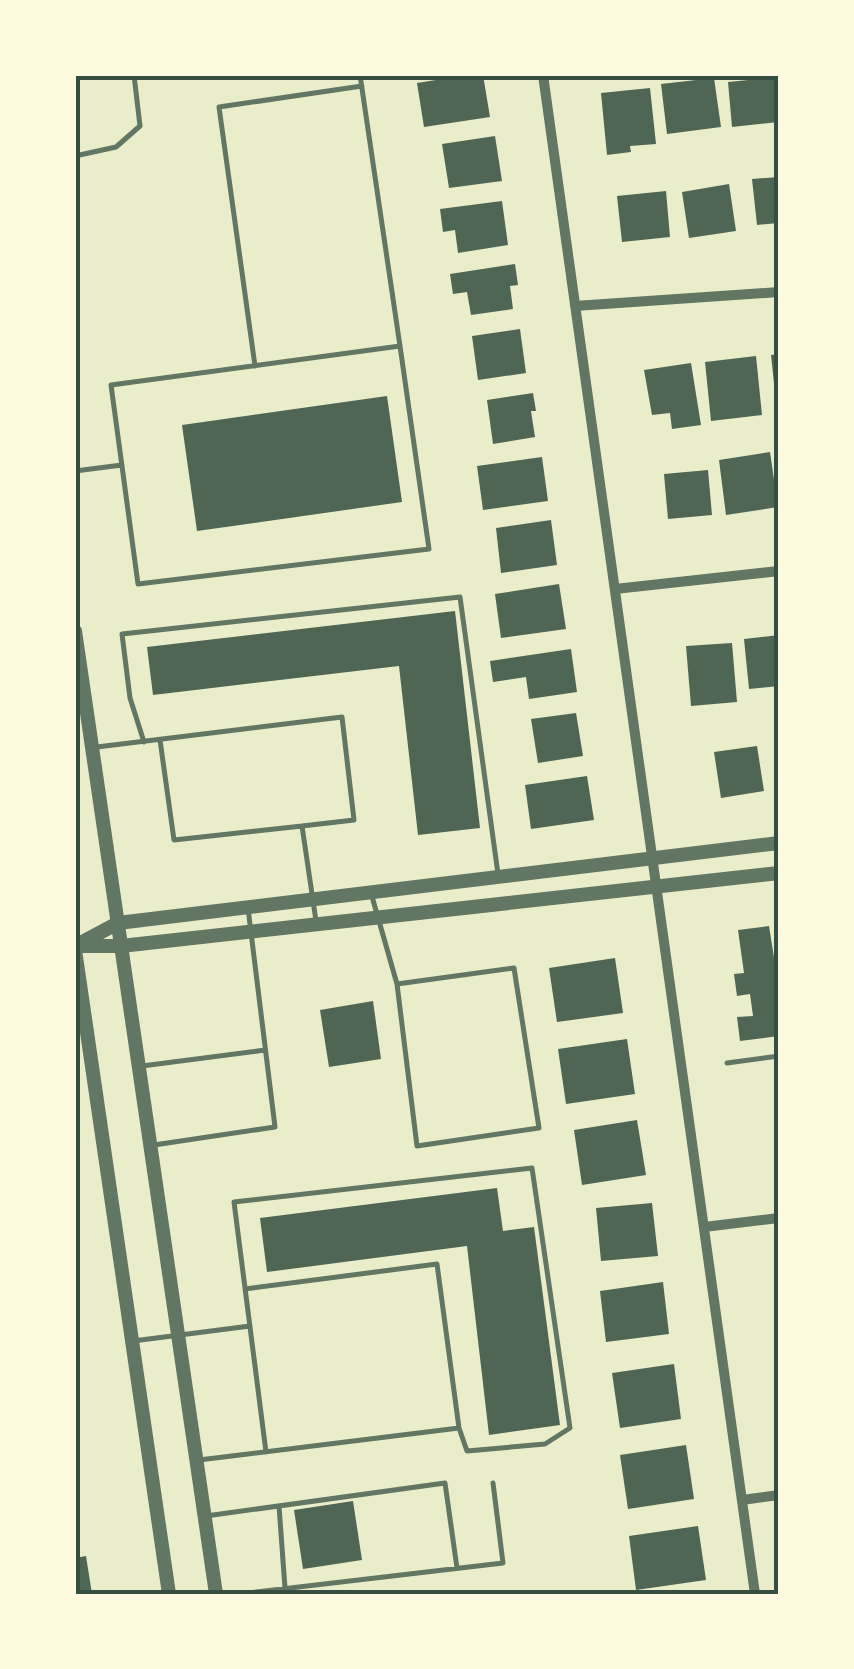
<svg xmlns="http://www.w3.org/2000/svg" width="854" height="1669" viewBox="0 0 854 1669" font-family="'Source Sans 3',sans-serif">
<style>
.building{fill:#4f6655}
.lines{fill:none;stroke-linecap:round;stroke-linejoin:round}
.service{stroke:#617663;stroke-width:5}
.minor{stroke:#617663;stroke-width:10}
.tertiary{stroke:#617663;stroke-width:14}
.neatline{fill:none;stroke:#344e41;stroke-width:4}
</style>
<rect width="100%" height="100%" fill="#e9edc9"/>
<!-- building -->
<path class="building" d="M467,75H483L490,117L424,127L417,83Z
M779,77V122L732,127L728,82Z
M714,78L721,127L667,134L661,84Z
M650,88L656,144L630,146L631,152L607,155L601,93Z
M495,136L502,181L449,188L442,144Z
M779,177V223L757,225L752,179Z
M729,184L736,231L689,238L682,192Z
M666,191L670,237L622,242L617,196Z
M502,201L508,245L458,253L455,230L443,232L440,209Z
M515,264L518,285L510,286L513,309L471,315L467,292L453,294L450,274Z
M520,329L526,373L478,380L472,336Z
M779,354V403H776L771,355Z
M756,356L762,415L711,421L705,362Z
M691,363L701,425L672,429L670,413L652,415L644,370Z
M533,393L536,411H531L535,437L493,444L487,400Z
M387,396L402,502L197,531L182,425Z
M770,452L778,507L726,515L719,460Z
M542,457L548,501L483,510L477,466Z
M708,470L712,515L668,519L664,474Z
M551,520L557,565L501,573L496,528Z
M559,584L566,629L501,638L495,594Z
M455,611L480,828L418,835L399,666L153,695L147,647Z
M779,635V686L749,689L744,639Z
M732,643L737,702L691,706L686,646Z
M571,649L577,692L529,699L526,677L493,682L490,661Z
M576,713L583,756L538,763L531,719Z
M757,746L764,791L721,798L714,752Z
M587,776L594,820L531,829L525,785Z
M769,926L779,989V1036L740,1041L737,1017L753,1016L750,994L737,996L734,974L744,973L738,930Z
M615,958L623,1013L557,1022L549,968Z
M373,1001L381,1059L329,1067L320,1010Z
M627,1039L635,1094L566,1104L558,1049Z
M637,1120L646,1175L582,1185L574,1130Z
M497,1188L503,1231L534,1227L560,1425L489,1435L467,1246L267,1272L260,1218Z
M652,1203L658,1256L601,1261L596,1208Z
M663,1282L669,1334L606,1342L600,1291Z
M674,1364L681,1419L620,1428L612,1373Z
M686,1445L694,1499L628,1509L620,1455Z
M353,1501L362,1560L303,1569L294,1510Z
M698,1526L706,1580L636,1590L629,1536Z
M86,1556L92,1594H75V1558Z"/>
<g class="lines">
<!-- service -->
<path class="service" d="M360,75L400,346
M75,156L116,147L140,126L134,75
M400,346L429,549L138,584L111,385Z
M255,366L219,107L362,86
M75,471L122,465
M160,740L174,840L302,826
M144,742L130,698L122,634L460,597L498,874
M97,747L342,717L354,820L302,826L316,921
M371,893L397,984L417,1146L539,1128L514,968L397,984
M727,1063L779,1056
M142,1066L265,1050
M154,1145L275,1127L248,908
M133,1341L250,1326
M266,1452L234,1202L532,1168L570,1428L545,1444L467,1451L459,1428
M199,1460L459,1428L437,1264L245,1289
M279,1506L285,1588
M206,1516L445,1483L457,1568
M239,1594L503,1563L493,1483"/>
<!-- minor -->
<path class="minor" d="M543,75L755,1594
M575,306L779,292
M615,589L779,571
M704,1227L779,1218
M742,1500L779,1495"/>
<!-- tertiary -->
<path class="tertiary" d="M75,631L216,1594
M75,946L118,923L779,843
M79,946H121L779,873
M75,950L169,1594"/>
</g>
<!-- border -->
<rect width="854" height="1669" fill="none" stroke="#fefae0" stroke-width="155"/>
<rect x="78" y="78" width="698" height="1514" class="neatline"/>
</svg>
